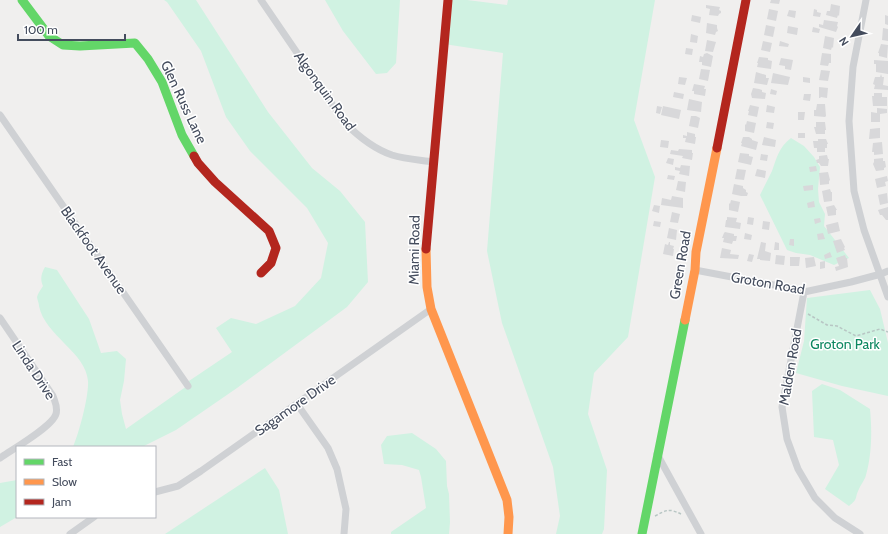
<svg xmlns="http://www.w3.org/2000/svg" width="888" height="534" viewBox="0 0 888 534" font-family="Cabin,sans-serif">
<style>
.green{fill:#d0f2e2}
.building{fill:#d8d8da}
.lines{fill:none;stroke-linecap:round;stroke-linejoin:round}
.path{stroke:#b8c6c4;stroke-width:1.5;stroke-dasharray:3 2;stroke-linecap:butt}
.street{stroke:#cfd1d4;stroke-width:7}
.fast{stroke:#63d668;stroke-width:9}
.slow{stroke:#ff974d;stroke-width:9}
.jam{stroke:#b3261e;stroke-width:9}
.labels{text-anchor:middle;stroke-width:3;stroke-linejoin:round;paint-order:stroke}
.street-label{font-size:14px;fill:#444c5d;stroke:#fff}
.park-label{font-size:14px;fill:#0c8760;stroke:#fff}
</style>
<rect width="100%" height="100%" fill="#f0efee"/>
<!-- green -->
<path class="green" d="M164,0H196L268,112L312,168L340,191L365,222L368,282L347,307L237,388L176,430L142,447H73C79,433 89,396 88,381C86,352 45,336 39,306C39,303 37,299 37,297C38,293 41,289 43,286C40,279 41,274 45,267L57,270L89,319L101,353L117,351L126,359L124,381L120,400L122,414L126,429L187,386L186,383L232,352L216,328L231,318L256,324L295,306L321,278L328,243L307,208L250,151L226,117L201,51L167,2Z
M325,0H400L396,63L387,73L376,74L343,31Z
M448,0H467L507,5L508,0H655L634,120L655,177L628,337L594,373L588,414L607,470L604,529L602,534H556L560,516L553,467L502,323L487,251L503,53L444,44Z
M791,138L804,146L814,157L820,167L818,189L819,202L825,214L824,226L849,258L834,265L810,255L796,253L787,250L760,195C764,187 768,179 772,171C777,157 779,147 791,138Z
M870,290L880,309L888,343V396L842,386L796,373L804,341L807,298Z
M822,384L840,390L870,409C872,430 872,454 866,475C865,480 861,484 859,489C854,499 859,498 849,506L825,489L839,465L833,440L814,437L812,391Z
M412,433L436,449L446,461L447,486L449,494L450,522L449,534H391V532L426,508L421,477L419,470L402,465L384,464L381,445L387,436Z
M265,468L279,490L288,534H165Z
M17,480V517L0,527V483Z"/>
<!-- building -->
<path class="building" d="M771,0H780L779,4L770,3Z
M831,4L840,6L839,16L838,15L837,18L826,15L827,11H830Z
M706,5L720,7L719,10L721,11V13L719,14L718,16L709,15L710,9L706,8Z
M769,9L778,11L776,21L767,19Z
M814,9L817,10V12L821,13L820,17L813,16Z
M789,10L796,11L795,18L787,16Z
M692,15L701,17L700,23L691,21Z
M885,15L888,16V25L885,24Z
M824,20L838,22L837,26L838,27L836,32L819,27V24L823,25Z
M707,23L717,25V28L718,31L716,32L715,35L706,33Z
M766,25L775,27L773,37L764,35Z
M788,26L798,28L797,35L787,33Z
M813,27L820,29L819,33L812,32Z
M883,28L888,29V41L882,40Z
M691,34L698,36L697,43L690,42Z
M825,36L834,38L833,48L832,47L831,50L823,48Z
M707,40L716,42L713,52L705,51Z
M763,41L772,43L770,52L761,50Z
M780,41L789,44L788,47L779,46Z
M881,44L888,45L887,58L879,56V53H878Z
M686,48L693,49L692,55L685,54Z
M707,53L713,56L711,67L702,65V62H699L700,56L703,57L704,54Z
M822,53L831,54V63H829L828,66L820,65Z
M759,57L768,58V60L772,61L771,69L757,67L758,63H757Z
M781,58L793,60L791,70L785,69V66L779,65Z
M874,60L888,61V74L876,72V64H874Z
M701,69L710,70L708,81L699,79Z
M821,70L830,71L828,81L819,80Z
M756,72L766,75V78H769L767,85L754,83Z
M773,73L790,77L788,85L771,83Z
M881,74L882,77H884L883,85L888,86V90L874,89L875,85L873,84L875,77H880Z
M679,77L687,78L685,85L678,84Z
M803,77L810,78V83L803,82Z
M694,84L705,86L704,89H706L705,96L694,94V91H692Z
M819,87L828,88L827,98L821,97L820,98H819Z
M753,88L759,89L762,90V92L766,93L765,99L752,98L751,94Z
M771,89L777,91L776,95L770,94Z
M674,92L684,94L683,99L673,97Z
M874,93H882V97H887V106H873L872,96H874Z
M804,94H811L810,101L803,100Z
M689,99L702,102L701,112L687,110Z
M817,104H825L826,116L825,117L814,116V110H816Z
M750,105L759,107L757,117L748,115L749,111H748Z
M767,105L775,107L774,113L766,112Z
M657,106L662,107L660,114L656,113Z
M663,106L681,110L679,119L661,115Z
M877,108L887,109V113L880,114V122H871V112L877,113Z
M798,112H805L804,120H798Z
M691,116H696L700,118L698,128L689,126Z
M747,121L756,123L754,133L745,131V124L746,125Z
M767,122L774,123L773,129L766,128Z
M816,122H825L826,130H825V134H816L814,127H816Z
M879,128H880V138L869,139L870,129Z
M687,132L695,134V137H696L695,144L685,142L686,138H683V135L687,136Z
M798,133H805V138H798Z
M743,137H749L752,139V140L758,142L756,150L741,146L742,143H741Z
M764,137L776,140L775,147L762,145Z
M818,139H826L828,144H827V148H825V152H817V148H814L813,141H818Z
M661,140L669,141L668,148L660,147Z
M882,142L883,154L874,155V152H872L873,143Z
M679,149L692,150V153H693L692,160L682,158L683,156L670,154L671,150L678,151Z
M740,153L749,154V156L753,157L751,165L738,162Z
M761,154L768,155L767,161L760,160Z
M827,155L828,159H829L828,166H821L819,163H817L816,160L819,159V156Z
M668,158L674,159L673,165L666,163Z
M883,158V161H885L886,167L884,168V170L876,171L873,164L874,162V159Z
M681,165L690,166L689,176L679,174L680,171L675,170V167L680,168Z
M816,166L817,171L810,172L809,167Z
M737,169L746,170L744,180L735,179Z
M757,169L766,171L765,178L755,176Z
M828,172L830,180L829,181V184L820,185L819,173Z
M668,175L675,176L674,180L667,179Z
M887,176L888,181L885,182L886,186L877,188L875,179Z
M678,181L686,182L685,192L676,190Z
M734,184L743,186V188L746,190V192L748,193L747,196H741L732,194Z
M813,185V190L804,191L803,186Z
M830,189L831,192H832V201L824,202L822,191Z
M887,193L888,203L880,205L878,195Z
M672,196L683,198V208L661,205L662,198L671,200Z
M731,200L740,202L738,212L729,210V203L730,204Z
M814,201L815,207L808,208L807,203Z
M654,205L660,206L659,213L652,211Z
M834,205L837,210H836V215L828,216L826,207Z
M888,207V220H886L882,215H880L878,210Z
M672,212L680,214L678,223L670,222Z
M727,217L737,218L736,222L741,223L740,229L725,227L726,220H727Z
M748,217L754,218L753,225L747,224Z
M820,218L821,222L815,224L814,219Z
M654,221L661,222L660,227L653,226Z
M763,221L770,222L769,230L762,229Z
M838,222L840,231L828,234L826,225Z
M669,228L677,230L676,240L667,238Z
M725,232L734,234V236H737L736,241H733L732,244L723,242L724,238H722L724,233Z
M745,233L752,235L751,240L744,239Z
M823,233L825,239L818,240L817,234Z
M790,239H794V246L789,245Z
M841,239L845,247L844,248L845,250L837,253L833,241Z
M669,242H670V245L674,246L673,249H674L673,256L663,254L665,244L668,245Z
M761,242L766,243L765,251L771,253L770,261L760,260V259H757Z
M775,242L779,243V250H774Z
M722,248L731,250L730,254L739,255L738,259L720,258Z
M830,252L832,257L825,259L824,255Z
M749,254L754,255L752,262L747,261Z
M776,255L785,256L784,265L775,264Z
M845,255L846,258H847L848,267L836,271L835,267L839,266L836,258Z
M790,257H800L799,266H790Z
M814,257L816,266L806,268L805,258Z
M825,261V268L820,269V262Z"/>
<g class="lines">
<!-- path -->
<path class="path" d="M808,314L827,325L837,326L856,336L880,329L888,332
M655,516C667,510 668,508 681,514"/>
<!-- street -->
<path class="street" d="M261,0L345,123C358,136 374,149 392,155C405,159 420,160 433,162
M866,0L853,67L849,121L854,191L864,230L888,297
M0,115L188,386
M695,270L790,288L804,292L851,282L881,274L888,271
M804,292L782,407L787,439L798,469L815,498L835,518L860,534
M0,318L53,396C55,402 58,407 56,414C52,427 13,449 0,458
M297,404L328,448L337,469L346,509L344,534
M657,454L701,534
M155,492L178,486L201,471L431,309
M70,534L94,517"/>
<!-- fast -->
<path class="fast" d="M22,0L49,36L63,45L80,46L135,43L148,59L162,82L182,135L194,156
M642,534L685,320"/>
<!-- slow -->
<path class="slow" d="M426,249L427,287L431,309L507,500L509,517L508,534
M685,320L695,270L696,252L717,148"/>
<!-- jam -->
<path class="jam" d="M717,148L746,0
M194,156L198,163L215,182L269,231L276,248L271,263L261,273
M426,249L448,0"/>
</g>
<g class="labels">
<!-- street labels -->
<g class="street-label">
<text transform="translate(325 91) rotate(54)" y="5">Algonquin Road</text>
<text transform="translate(184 102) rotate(65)" y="5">Glen Russ Lane</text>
<text transform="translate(94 250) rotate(55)" y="5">Blackfoot Avenue</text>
<text transform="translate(414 250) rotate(-89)" y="5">Miami Road</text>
<text transform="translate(680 265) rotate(-80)" y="5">Green Road</text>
<text transform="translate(768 283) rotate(10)" y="5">Groton Road</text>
<text transform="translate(790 367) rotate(-80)" y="5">Malden Road</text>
<text transform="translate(34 370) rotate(57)" y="5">Linda Drive</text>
<text transform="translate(295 405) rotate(-35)" y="5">Sagamore Drive</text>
</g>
<!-- park labels -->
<g class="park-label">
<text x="845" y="349">Groton Park</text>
</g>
</g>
<!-- legend -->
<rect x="16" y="446" width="140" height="72" fill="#ffffff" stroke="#b4b7be"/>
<rect x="24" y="459" width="20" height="6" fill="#63d668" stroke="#b4b7be"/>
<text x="52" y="466" font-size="12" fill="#444c5d">Fast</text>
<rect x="24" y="479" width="20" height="6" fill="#ff974d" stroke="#b4b7be"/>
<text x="52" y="486" font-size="12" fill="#444c5d">Slow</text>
<rect x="24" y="499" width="20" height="6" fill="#b3261e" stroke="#b4b7be"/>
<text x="52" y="506" font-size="12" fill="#444c5d">Jam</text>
<!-- north arrow -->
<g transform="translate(852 36) rotate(236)" stroke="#ffffff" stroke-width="3" paint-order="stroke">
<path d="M0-3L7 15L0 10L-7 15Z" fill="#444c5d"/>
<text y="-6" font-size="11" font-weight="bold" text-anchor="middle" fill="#444c5d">N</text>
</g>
<!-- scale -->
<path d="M18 34v6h107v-6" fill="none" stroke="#444c5d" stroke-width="2"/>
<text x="24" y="34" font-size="12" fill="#444c5d" stroke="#ffffff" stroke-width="3" paint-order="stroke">100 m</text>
</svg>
